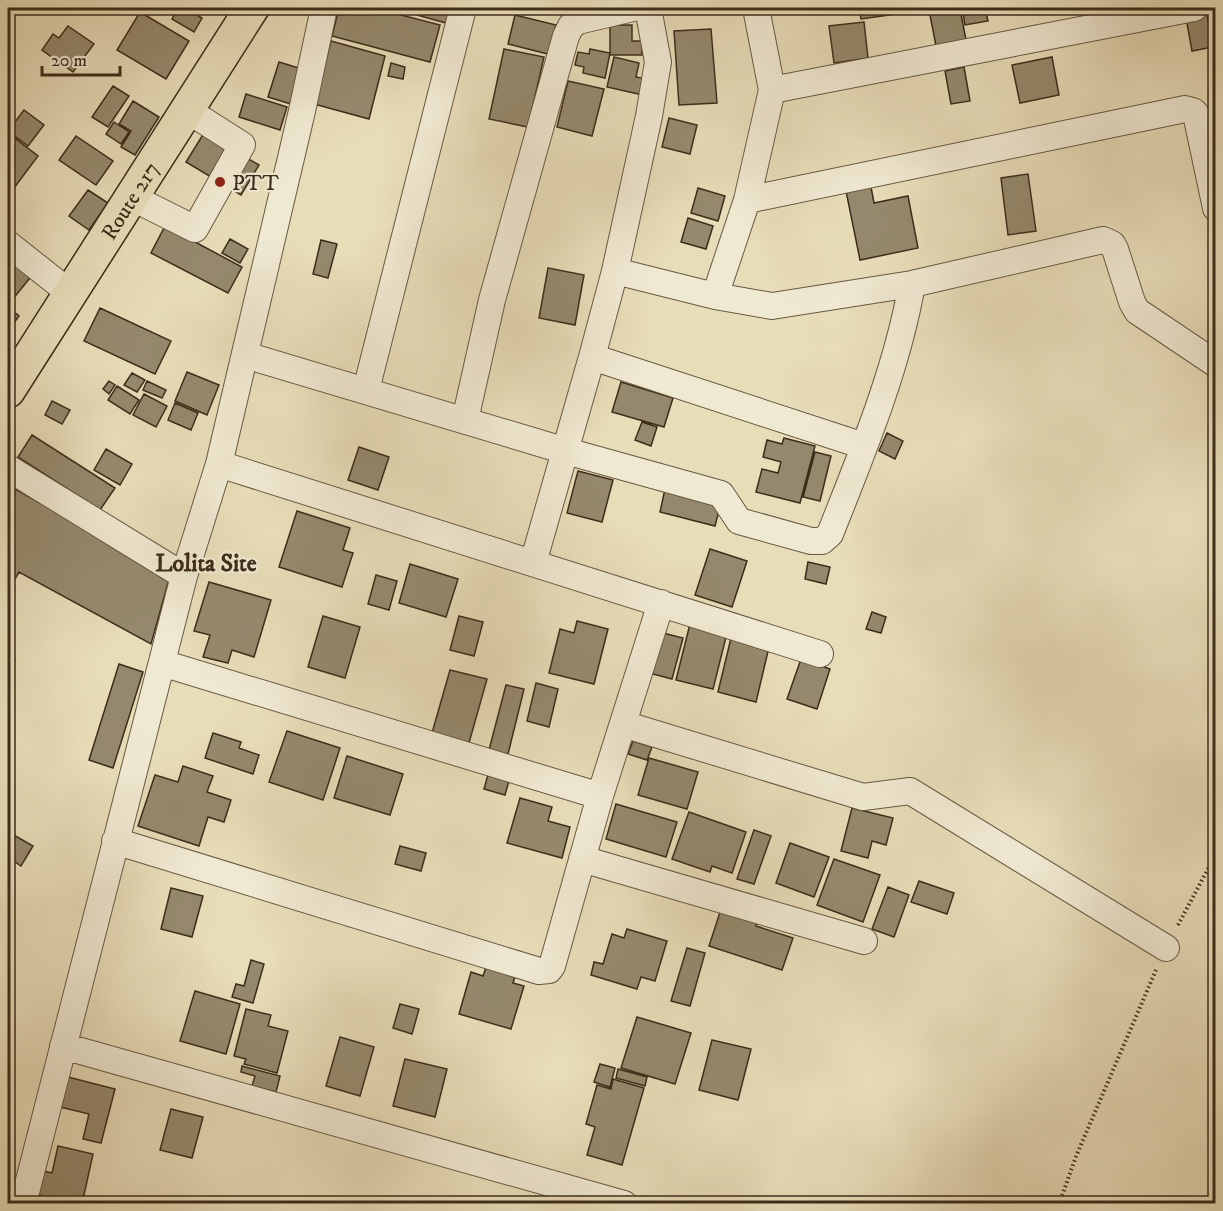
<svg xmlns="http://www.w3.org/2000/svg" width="1223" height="1211" viewBox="0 0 1223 1211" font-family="'IM FELL DW Pica',serif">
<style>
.building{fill:#95896d;stroke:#3c2d1a;stroke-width:1.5}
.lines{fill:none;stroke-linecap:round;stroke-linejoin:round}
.minor-casing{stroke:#675942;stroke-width:28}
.major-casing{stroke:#3c2d1a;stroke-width:36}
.path{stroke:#3c2d1a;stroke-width:4;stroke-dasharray:1.5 3;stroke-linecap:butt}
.minor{stroke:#f0e9d2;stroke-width:26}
.major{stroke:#e8ddb9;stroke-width:33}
.poi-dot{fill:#8f2418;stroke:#f0e9d2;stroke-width:2}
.labels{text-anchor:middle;stroke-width:4.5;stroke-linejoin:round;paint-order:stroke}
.poi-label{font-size:22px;fill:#3c2d1a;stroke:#f0e9d2;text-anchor:start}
.street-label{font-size:22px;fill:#3c2d1a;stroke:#f0e9d2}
.neighbourhood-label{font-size:24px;font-weight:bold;fill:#3c2d1a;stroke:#f0e9d2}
</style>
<rect width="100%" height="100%" fill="#e8ddb9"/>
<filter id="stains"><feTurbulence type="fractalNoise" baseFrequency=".00333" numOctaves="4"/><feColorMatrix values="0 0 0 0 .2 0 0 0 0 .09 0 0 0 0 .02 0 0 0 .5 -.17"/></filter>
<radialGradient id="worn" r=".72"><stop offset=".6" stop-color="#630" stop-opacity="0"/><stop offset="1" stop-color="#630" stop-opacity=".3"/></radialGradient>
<!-- building -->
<path class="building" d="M178,8H185L202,18L194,32L172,19Z
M339,8H374L440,25L430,62L332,36Z
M419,8H458L453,25L417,15Z
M859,8H895L896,14L861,19Z
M933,8H945L946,12L960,9L966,40L936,46L930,15L934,14Z
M962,8H985L988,21L965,25Z
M140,12L189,41L166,79L117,50Z
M515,15L556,25L548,54L508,44Z
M1207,15L1213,47L1192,51L1186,18Z
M864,22L868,58L834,63L829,26Z
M610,25H632V41H642V55H610Z
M68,26L94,44L73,72L42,50L53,34L59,38Z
M711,29L717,103L679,105L674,31Z
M331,41L385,56L369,119L314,104Z
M504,49L544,57L528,127L489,119Z
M590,49L610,53L605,78L583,73L584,67L575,65L578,52L589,54Z
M614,57L639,63L636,77L647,79L643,95L607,87Z
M1052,57L1059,95L1020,103L1012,65Z
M279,62L302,69L291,104L268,97Z
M391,63L405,67L403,79L388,76Z
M964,67L970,101L951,104L945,71Z
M568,81L604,89L592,136L557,127Z
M113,86L129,96L108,127L92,117Z
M1213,92H1216L1215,144L1209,106L1215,105Z
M246,94L287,107L280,130L239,117Z
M133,101L159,117L135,155L121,147L131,131L119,124Z
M24,110L44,125L28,146L8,131Z
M669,118L697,125L690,154L662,147Z
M114,122L129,132L121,144L106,134Z
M8,133L38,156L8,196Z
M204,133L259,165L241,195L186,162Z
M76,136L113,161L96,185L59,160Z
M1028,174L1036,231L1008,235L1001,178Z
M871,187L874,203L908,196L918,248L860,260L846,191Z
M698,188L725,196L718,221L691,213Z
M88,190L108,203L89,230L69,216Z
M688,218L713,226L706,249L681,242Z
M165,226L242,267L228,293L151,253Z
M230,239L248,249L240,263L222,253Z
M321,240L337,244L328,278L313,274Z
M8,254L33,274L9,304L8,303Z
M548,268L584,275L575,325L539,318Z
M8,307L19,316L11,327L8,324Z
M100,308L171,341L155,374L84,341Z
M187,372L219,385L207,415L175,401Z
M132,373L145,380L137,392L124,385Z
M109,381L115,385L109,394L103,389Z
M147,381L166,390L162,398L143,390Z
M621,382L673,398L664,427L612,412Z
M117,386L139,400L130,414L108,400Z
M144,394L167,406L156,427L133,415Z
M52,401L70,410L62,424L45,415Z
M175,403L198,413L191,430L168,420Z
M642,422L657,427L651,446L635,440Z
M887,433L903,441L895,459L879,451Z
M32,435L115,488L100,510L18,457Z
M784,438L815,446L800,503L756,492L762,469L778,473L781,462L763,457L767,440L782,444Z
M359,447L389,457L378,490L348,480Z
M106,449L132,464L120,485L94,470Z
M815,452L831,456L820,501L803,497Z
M578,471L613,480L602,522L567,513Z
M8,485L170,576L151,644L19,572L8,591Z
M665,489L721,503L715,526L660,512Z
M297,511L350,528L343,550L353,553L342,587L279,567Z
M710,549L747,561L732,607L695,595Z
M808,562L830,567L826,584L805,579Z
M410,564L458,579L446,617L399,603Z
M376,575L397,581L389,610L368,604Z
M209,582L271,600L254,657L232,650L228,663L203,657L210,635L194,631Z
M872,612L886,617L881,633L866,629Z
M323,616L360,627L345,678L308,667Z
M459,616L483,622L474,656L450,650Z
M577,621L608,629L594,684L549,673L560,629L574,633Z
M690,624L727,633L713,689L676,680Z
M659,632L683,638L672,679L649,673Z
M731,638L769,647L756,702L718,692Z
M8,654L15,659L8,670Z
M801,659L830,669L817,709L787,699Z
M119,664L143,672L113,768L89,760Z
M450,670L487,679L467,750L430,740Z
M536,683L558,689L549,727L527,721Z
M506,685L524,689L508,754L489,750Z
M287,731L340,748L323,800L269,782Z
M213,733L241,742L239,748L259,755L253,774L205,758Z
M633,741L652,747L647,760L628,754Z
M347,756L403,774L390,815L334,798Z
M649,758L698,772L687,809L638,795Z
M183,766L213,776L207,792L231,800L224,822L208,817L199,846L138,826L155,775L178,782Z
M489,771L510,777L505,795L484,789Z
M520,798L552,807L548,821L570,827L562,858L507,843Z
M616,804L677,822L666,857L606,839Z
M852,808L893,818L886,845L872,841L868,858L841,851Z
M689,812L746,832L732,873L712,866L710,872L672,859Z
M754,830L771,836L754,884L737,879Z
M12,834L33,846L21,866L8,857V841Z
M790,843L829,857L814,897L776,883Z
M400,846L426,853L421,871L395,864Z
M834,859L880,875L863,922L817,905Z
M919,881L954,893L947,914L911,902Z
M888,887L909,895L894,937L872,929Z
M171,888L203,896L192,937L161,929Z
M723,903L760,915L756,926L793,938L782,970L709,946Z
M627,929L667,941L655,981L641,977L637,989L591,975L594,962L603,964L612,934L624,938Z
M687,948L705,953L690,1006L671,1001Z
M251,960L264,964L253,1003L232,997L236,984L244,986Z
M487,964L516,973L513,983L524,986L511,1029L459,1014L471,972L483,976Z
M195,991L240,1004L226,1054L180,1041Z
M400,1004L419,1009L412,1034L393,1028Z
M246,1009L271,1015L268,1026L288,1031L277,1073L244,1064L246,1059L234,1056Z
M637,1017L691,1033L675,1084L621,1068Z
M340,1037L374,1047L360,1096L326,1086Z
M712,1040L751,1049L738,1100L699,1090Z
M405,1059L447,1069L435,1117L393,1106Z
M600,1064L615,1068L610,1087L594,1082Z
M242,1066L280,1076L276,1092L252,1086L255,1076L241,1072Z
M618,1069L647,1077L645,1086L616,1078Z
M68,1077L115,1089L101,1143L83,1139L89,1114L60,1107Z
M613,1079L644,1088L622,1165L587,1155L595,1127L586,1124L597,1085L611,1089Z
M171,1109L203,1117L192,1158L160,1150Z
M58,1146L93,1154L82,1204H74L31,1193L36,1169L52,1173Z
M26,1194L56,1200V1204H25Z"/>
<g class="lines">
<defs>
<path id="minor" d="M772,90L1194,8
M131,197L195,229L242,145L187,110
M747,200L1185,109L1193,111L1196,114L1216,208
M8,244L70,293
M615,271L715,296L772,306L912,284L1103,240L1112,244L1115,249L1132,302L1137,311L1216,364
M715,296L747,200L772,90L756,8
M245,355L566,451L721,494L739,521L811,541H822L830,534C862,453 897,370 912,284
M592,357L864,446
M366,390L463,8
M465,420L492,300L566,36L571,26L578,21L633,8
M219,464L820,654
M8,468L184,576
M533,563L592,357L615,271L649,116L658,62L648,8
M162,663L600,796
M623,724L863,797L910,791L1166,948
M115,841L539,971L549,970L552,966L600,796L661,603
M582,859L864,941
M63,1046L624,1204
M23,1204L184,576L219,464L302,111L324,8"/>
<g id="major">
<path id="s1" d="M8,391L252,8"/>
</g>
</defs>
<!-- minor casing -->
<use href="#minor" class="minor-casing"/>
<!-- major casing -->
<use href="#major" class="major-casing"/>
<!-- path -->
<path class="path" d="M1178,925L1216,854
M1059,1204L1077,1154L1156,970"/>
<!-- minor -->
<use href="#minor" class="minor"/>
<!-- major -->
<use href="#major" class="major"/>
</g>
<!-- markers -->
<circle class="poi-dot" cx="220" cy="182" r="6"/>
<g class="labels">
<!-- poi labels -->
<g class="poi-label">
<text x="232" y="190">PTT</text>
</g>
<!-- street labels -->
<g class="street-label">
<text dy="8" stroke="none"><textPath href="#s1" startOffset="226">Route 217</textPath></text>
</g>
<!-- neighbourhood labels -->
<g class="neighbourhood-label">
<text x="206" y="571">Lolita Site</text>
</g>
</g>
<!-- margin -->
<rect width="1223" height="1211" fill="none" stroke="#e8ddb9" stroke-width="30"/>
<rect x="9" y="9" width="1205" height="1193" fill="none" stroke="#3c2d1a" stroke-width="3"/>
<rect x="15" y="15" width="1193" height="1181" fill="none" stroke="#3c2d1a" stroke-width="1.5"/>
<!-- scale -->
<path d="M42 66v9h78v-9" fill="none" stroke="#3c2d1a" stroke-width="3"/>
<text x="51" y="66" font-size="18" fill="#3c2d1a" stroke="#f0e9d2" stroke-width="4.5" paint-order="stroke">20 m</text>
<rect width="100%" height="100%" filter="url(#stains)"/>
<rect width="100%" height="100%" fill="url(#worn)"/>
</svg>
